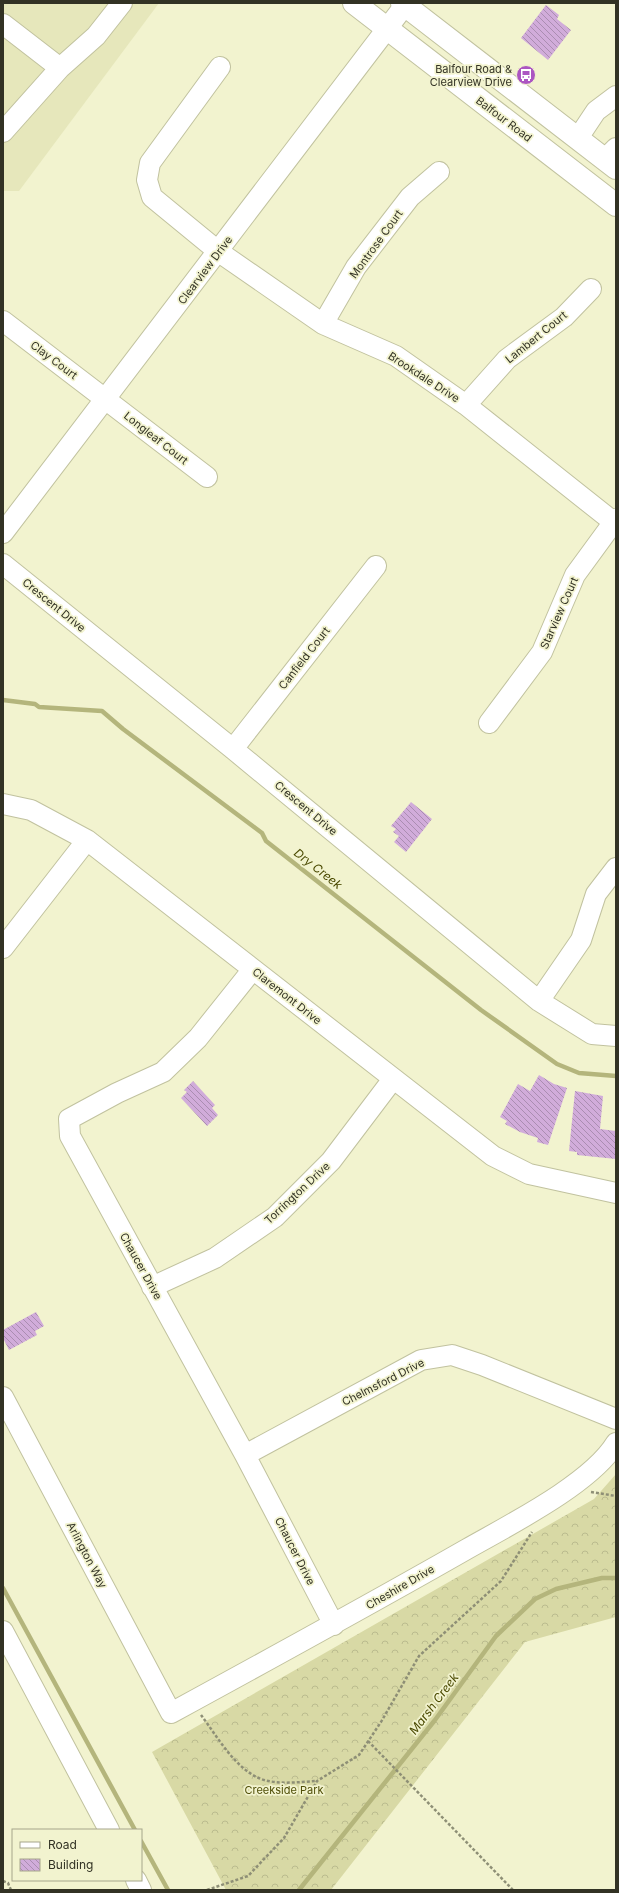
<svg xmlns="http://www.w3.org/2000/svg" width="619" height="1893" viewBox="0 0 619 1893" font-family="Inter,sans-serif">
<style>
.built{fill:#e6e7bb}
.forest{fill:url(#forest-crowns)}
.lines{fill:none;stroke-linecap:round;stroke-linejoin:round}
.stream{stroke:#b4b57c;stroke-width:4.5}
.building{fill:url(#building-back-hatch)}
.minor-casing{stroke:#c1c29f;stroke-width:22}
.major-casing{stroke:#c1c29f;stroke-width:24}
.path{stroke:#8e8f76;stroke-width:2.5;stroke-dasharray:3 2;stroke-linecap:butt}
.minor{stroke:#fff;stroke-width:20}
.major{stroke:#fff;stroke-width:22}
.labels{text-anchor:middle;stroke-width:3.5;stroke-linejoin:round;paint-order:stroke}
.poi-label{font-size:11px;fill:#323224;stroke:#f2f3cf;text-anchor:end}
.street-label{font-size:11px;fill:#323224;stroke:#f2f3cf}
.park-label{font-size:11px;fill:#504f08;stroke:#f2f3cf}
.water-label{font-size:12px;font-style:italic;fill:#4a4900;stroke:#f2f3cf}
</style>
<defs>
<pattern id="forest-crowns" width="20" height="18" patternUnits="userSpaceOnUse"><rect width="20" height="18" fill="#d8d9a5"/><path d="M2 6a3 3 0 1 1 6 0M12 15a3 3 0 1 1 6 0" fill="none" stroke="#babb8e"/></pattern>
<pattern id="building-back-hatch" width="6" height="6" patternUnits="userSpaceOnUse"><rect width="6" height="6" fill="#d1acda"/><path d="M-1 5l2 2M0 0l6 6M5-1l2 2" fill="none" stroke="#aa8db1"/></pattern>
</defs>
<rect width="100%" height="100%" fill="#f2f3cf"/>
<!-- built -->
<path class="built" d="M3,3H159L19,191H3Z"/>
<!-- forest -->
<path class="forest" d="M616,1474V1617L525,1642L331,1890H226L152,1752L594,1499Z"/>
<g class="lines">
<!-- stream -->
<path class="stream" d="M3,700L35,704L39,707L102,711L123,729L262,833L266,841L481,1010L557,1064L579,1073L616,1076
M3,1588L135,1830
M141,1841L168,1890
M299,1890L435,1720L496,1636L535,1599L556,1589L602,1578H616"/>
</g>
<!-- building -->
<path class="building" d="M546,5L559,15L557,19L571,30L548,60L521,38Z
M411,802L432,819L406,852L394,842L399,836L393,832L396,829L391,826Z
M539,1075L554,1084L567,1088L548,1145L537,1142L538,1138L520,1132L505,1124L507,1121L500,1117L518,1084L530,1091Z
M193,1081L215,1105L212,1108L218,1115L207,1126L181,1098L187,1092L184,1090Z
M575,1091L603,1096L600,1129L616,1131V1159L577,1155V1152L569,1151Z
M36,1312L44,1326L35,1331L37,1335L9,1350L3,1338V1330Z"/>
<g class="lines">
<defs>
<path id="minor" d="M3,24L60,68
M220,67L150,163L147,180L152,197L219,252L323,324L396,356L466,405L616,524
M3,132L60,68L96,36L122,3
M578,138L596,111L616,96
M605,159L616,148
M3,321L207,477
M323,324L356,267L410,197L439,172
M466,405L507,359L564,317L591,289
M3,533L405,5
M3,564L233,749L539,1001L592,1034L616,1036
M489,723L542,652L575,575L616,519
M233,749L376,566
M3,804L31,810L87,840L493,1156L529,1174L616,1193
M3,948L87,840
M253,969L198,1038L163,1072L117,1093L69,1119L70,1136L245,1455L334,1625
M539,1001L581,940L596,894L616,868
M152,1287L215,1258L275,1217L331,1161L393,1079
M3,1397L171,1713C270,1659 369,1605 467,1549C509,1525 591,1484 616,1443
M245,1455L421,1360L452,1355L482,1365L616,1419
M3,1631L109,1830
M136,1880L141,1890"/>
<path id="major" d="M354,3L616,205
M402,3L616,168"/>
</defs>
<!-- minor casing -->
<use href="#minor" class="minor-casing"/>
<!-- major casing -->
<use href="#major" class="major-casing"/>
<!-- path -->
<path class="path" d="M591,1492L616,1496
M201,1715C217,1736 235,1769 261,1779C278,1785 299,1782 316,1781
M368,1741L513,1890
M3,1881L8,1883L11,1890
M207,1890L248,1876L284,1838L317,1781L359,1755L381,1722L419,1656L501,1581L532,1532"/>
<!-- minor -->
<use href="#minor" class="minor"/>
<!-- major -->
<use href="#major" class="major"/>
</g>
<!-- icons -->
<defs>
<symbol id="bus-disc" viewBox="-11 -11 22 22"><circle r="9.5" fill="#ac55c2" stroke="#f2f3cf"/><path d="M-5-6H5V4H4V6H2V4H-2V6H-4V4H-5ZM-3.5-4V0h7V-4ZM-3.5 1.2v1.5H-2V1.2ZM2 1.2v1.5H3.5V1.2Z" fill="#fff"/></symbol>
</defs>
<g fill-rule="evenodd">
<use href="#bus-disc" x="515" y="64" width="22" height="22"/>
</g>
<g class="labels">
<!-- poi labels -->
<g class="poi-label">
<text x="512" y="73">Balfour Road &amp;<tspan x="512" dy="13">Clearview Drive</tspan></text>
</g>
<!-- street labels -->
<g class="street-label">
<text transform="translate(504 119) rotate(37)" y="4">Balfour Road</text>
<text transform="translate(376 244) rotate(-54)" y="4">Montrose Court</text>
<text transform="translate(205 270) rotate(-53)" y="4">Clearview Drive</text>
<text transform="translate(536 337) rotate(-39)" y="4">Lambert Court</text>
<text transform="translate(54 360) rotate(37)" y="4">Clay Court</text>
<text transform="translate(424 377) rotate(33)" y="4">Brookdale Drive</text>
<text transform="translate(156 438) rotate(38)" y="4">Longleaf Court</text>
<text transform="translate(54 605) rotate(39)" y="4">Crescent Drive</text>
<text transform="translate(559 613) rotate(-66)" y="4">Starview Court</text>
<text transform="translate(304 658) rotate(-52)" y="4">Canfield Court</text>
<text transform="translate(306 808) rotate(40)" y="4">Crescent Drive</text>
<text transform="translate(287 996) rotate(38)" y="4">Claremont Drive</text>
<text transform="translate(297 1193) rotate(-43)" y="4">Torrington Drive</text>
<text transform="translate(141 1266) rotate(61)" y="4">Chaucer Drive</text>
<text transform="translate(383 1382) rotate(-27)" y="4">Chelmsford Drive</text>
<text transform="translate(295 1551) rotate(63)" y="4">Chaucer Drive</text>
<text transform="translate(87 1555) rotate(62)" y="4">Arlington Way</text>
<text transform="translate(400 1587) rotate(-30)" y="4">Cheshire Drive</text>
</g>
<!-- park labels -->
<g class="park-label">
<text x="284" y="1794">Creekside Park</text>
</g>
<!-- water labels -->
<g class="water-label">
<text transform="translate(318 869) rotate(38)" y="4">Dry Creek</text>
<text transform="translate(434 1704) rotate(-53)" y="4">Marsh Creek</text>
</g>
</g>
<!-- border -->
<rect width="619" height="1893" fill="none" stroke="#323224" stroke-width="8"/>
<!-- legend -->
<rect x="12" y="1829" width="130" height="52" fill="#f2f3cf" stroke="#a5a68b"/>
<rect x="20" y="1842" width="20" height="6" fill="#ffffff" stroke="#a5a68b"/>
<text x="48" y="1849" font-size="12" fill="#323224">Road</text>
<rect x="20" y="1859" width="20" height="12" fill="url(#building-back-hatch)" stroke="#a5a68b"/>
<text x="48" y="1869" font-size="12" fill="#323224">Building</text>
</svg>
